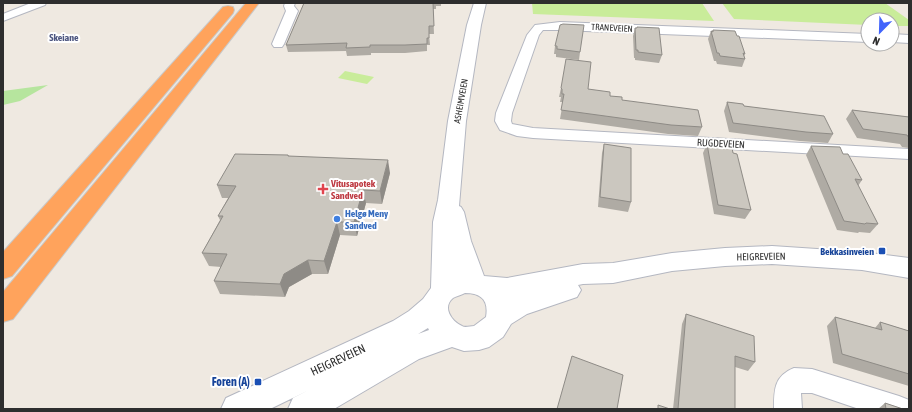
<svg xmlns="http://www.w3.org/2000/svg" width="912" height="412" viewBox="0 0 912 412" font-family="'Asap Condensed',sans-serif">
<style>
.green{fill:#b6e59e}
.pitch{fill:#c9ec9a}
.lines{fill:none;stroke-linecap:round;stroke-linejoin:round}
.street-casing{stroke:#b4b7c1;stroke-width:2}
.secondary-casing{stroke:#b4b7c1;stroke-width:2}
.highway-casing{stroke:#c9c9c9;stroke-width:2}
.street{fill:#fff;fill-rule:evenodd}
.secondary{fill:#fff;fill-rule:evenodd}
.highway{fill:#ffa35c;fill-rule:evenodd}
.wall{fill:#afaba4}
.shaded-wall{fill:#8e8b86}
.building{fill:#cbc7bf;stroke:#8e8b86}
.health-dot{fill:#e0444e;stroke:#fff;stroke-width:1.5}
.shop-dot{fill:#3f7fe0;stroke:#fff;stroke-width:1.5}
.transit-dot{fill:#1a4fb4;stroke:#fff;stroke-width:1.5}
.labels{text-anchor:middle;stroke-width:4;stroke-linejoin:round;paint-order:stroke}
.far-street-label{font-size:9px;fill:#2e2e2e;stroke:#fff}
.far-quarter-label{font-size:10px;font-weight:bold;fill:#4d5680;stroke:#fff}
.street-label{font-size:10px;fill:#2e2e2e;stroke:#fff}
.health-label{font-size:10px;font-weight:bold;fill:#be3a42;stroke:#fff;text-anchor:start}
.shop-label{font-size:10px;font-weight:bold;fill:#366cbe;stroke:#fff;text-anchor:start}
.transit-label{font-size:10px;font-weight:bold;fill:#164399;stroke:#fff;text-anchor:end}
.near-street-label{font-size:12px;fill:#2e2e2e;stroke:#fff}
.near-transit-label{font-size:12px;font-weight:bold;fill:#164399;stroke:#fff;text-anchor:end}
</style>
<rect width="100%" height="100%" fill="#efe9e1"/>
<!-- green -->
<path class="green" d="M48,85L20,101L3,105V91Z"/>
<!-- pitch -->
<path class="pitch" d="M532,3H702L714,21L533,14Z
M722,3H885L909,20V26H892V20H868V25L734,19Z
M345,71L374,77L367,84L338,78Z"/>
<g class="lines">
<defs>
<path id="street" d="M31,3H46L45,5L3,21V14Z
M285,3H295L294,6L298,11L284,44L282,47H274L272,44L286,11L284,6Z
M560,22L868,34V42L560,30H543L539,35L512,113L511,121L512,124L533,128L909,149V159L533,138L517,136L500,130L495,121L496,113L527,35L535,25Z
M892,34L909,35V43L892,42Z
M794,368L812,369L899,396L909,400V409H859L812,393H801L802,409H774C774,390 774,376 794,368Z"/>
<path id="secondary" d="M474,3H486L481,25L466,121L459,206L461,207L464,212L471,241L484,276L507,278L583,264L613,263L672,253L725,248L772,246L862,252L909,258V278L862,270L772,264L725,266L672,271L613,283L583,284L578,285L581,290L577,297L527,314L511,324L503,337L489,347L479,350L464,351L452,347L419,359L334,409H288L293,398L307,391L270,409H221L226,398L393,321L409,311L423,299L431,288L433,222L438,200L448,121L467,25ZM465,293C481,293 489,300 486,317L474,326C470,326 465,328 462,326C451,321 442,307 453,298C456,296 462,295 465,293ZM428,328L429,330L418,334Z"/>
<path id="highway" d="M246,3H259L13,319L3,322V292Z
M228,6L233,7L234,10L233,13L12,276L3,279V252L223,7Z"/>
</defs>
<!-- street casing -->
<use href="#street" class="street-casing"/>
<!-- secondary casing -->
<use href="#secondary" class="secondary-casing"/>
<!-- highway casing -->
<use href="#highway" class="highway-casing"/>
<!-- street -->
<use href="#street" class="street"/>
<!-- secondary -->
<use href="#secondary" class="secondary"/>
<!-- highway -->
<use href="#highway" class="highway"/>
</g>
<!-- wall -->
<path class="wall" d="M304,3H441V6H436V9H433L434,34H429L430,45H427V51L405,53H371V55L347,56L346,51L288,52L286,45Z
M637,27L662,55L659,63L635,60V58H634L633,36L635,28H637Z
M713,30L745,54L744,56L745,59L742,67L717,64L716,61H714L708,39L711,31H712Z
M555,46L580,52L579,60L556,57V54H554Z
M561,88L588,89L702,127L698,136L668,134L560,119L563,102H560L561,97H559Z
M727,102L744,106L833,134L828,143L800,141L729,132L724,111Z
M852,110L909,117V148L902,147L900,144L857,138L846,119Z
M604,144L631,202L628,212L598,207L602,153Z
M707,144L751,210L745,219L714,214L703,153Z
M811,146L843,154L862,180L858,186L878,224L870,233L859,232L858,233L837,230L806,155Z
M288,155L289,156L390,173L382,204L366,203L357,236L340,235L328,274H312L289,287L285,297L220,294L214,281L221,267L209,266L202,253L220,220L218,216L228,198H222L217,185Z
M686,314L755,362L748,371L735,367V409H673L682,324Z
M835,317L875,328L880,322L909,331V386L833,363L827,326Z
M885,403L903,409H878Z"/>
<!-- shaded-wall -->
<path class="shaded-wall" d="M388,160L390,173L382,204L380,191Z
M363,190L366,203L357,236L354,222Z
M337,222L340,235L328,274L324,261Z
M308,260L312,274L289,287L285,297L280,284L284,274Z"/>
<!-- building -->
<path class="building" d="M304,3H433L434,26H429V38H427V44L405,45H370V47L346,48L347,43L286,45Z
M563,24L584,25L580,52L557,49V46H555L560,25Z
M637,27L659,28L662,55L638,52V50H636L635,28H637Z
M713,30L735,31L737,36H739L745,54L743,53L745,59L720,56L719,53H717L711,31L713,32Z
M566,59L591,62L588,89L610,92V96L622,97V100L698,110L702,127L671,125L561,110L564,94H562V89L561,88Z
M727,102L743,104L744,106L824,116L833,134L806,132L733,123Z
M852,110L909,117V138L907,135L863,129Z
M604,144L631,148V202L600,197Z
M707,144L732,148L733,153L737,154L751,210L718,205Z
M811,146L840,147L843,154H848L862,180L855,179L878,224L866,223L865,224L844,221Z
M235,154L288,155V156L388,160L380,191L363,190L354,222H337L324,261L308,260L284,274L280,284L214,281L227,254L202,253L223,216H218L236,186L217,185Z
M686,314L754,336L755,362L735,356V409H678Z
M835,317L882,330L880,322L909,331V374L842,354Z
M572,356L623,375L617,409H557Z
M885,403L903,409H886Z
M658,405L670,409H658Z"/>
<!-- markers -->
<path class="health-dot" d="M321 183h4v4h4v4h-4v4h-4v-4h-4v-4h4z"/>
<circle class="shop-dot" cx="337" cy="219" r="4"/>
<g class="transit-dot">
<rect x="878" y="247" width="8" height="8" rx="2"/>
<rect x="254" y="378" width="8" height="8" rx="2"/>
</g>
<g class="labels">
<!-- far-street labels -->
<g class="far-street-label">
<text transform="translate(612 28) rotate(3)" y="3">TRANEVEIEN</text>
<text transform="translate(461 101) rotate(-80)" y="3">ASHEIMVEIEN</text>
</g>
<!-- far-quarter labels -->
<g class="far-quarter-label">
<text x="64" y="41">Skeiane</text>
</g>
<!-- street labels -->
<g class="street-label">
<text transform="translate(721 143) rotate(3)" y="4">RUGDEVEIEN</text>
<text transform="translate(761 256) rotate(-1)" y="4">HEIGREVEIEN</text>
</g>
<!-- health labels -->
<g class="health-label">
<text x="331" y="187">Vitusapotek<tspan x="331" dy="12">Sandved</tspan></text>
</g>
<!-- shop labels -->
<g class="shop-label">
<text x="345" y="217">Helgø Meny<tspan x="345" dy="12">Sandved</tspan></text>
</g>
<!-- transit labels -->
<g class="transit-label">
<text x="874" y="255">Bekkasinveien</text>
</g>
<!-- near-street labels -->
<g class="near-street-label">
<text transform="translate(338 360) rotate(-25)" y="4">HEIGREVEIEN</text>
</g>
<!-- near-transit labels -->
<g class="near-transit-label">
<text x="250" y="386">Foren (A)</text>
</g>
</g>
<!-- border -->
<rect width="912" height="412" fill="none" stroke="#2e2e2e" stroke-width="8"/>
<!-- north arrow -->
<g transform="translate(880 32) rotate(203)"><circle r="19" fill="#ffffff" stroke="#ababab"/>
<path d="M0-3L7 15L0 10L-7 15Z" fill="#4264fb"/>
<text y="-6" font-size="11" font-weight="bold" text-anchor="middle" fill="#2e2e2e">N</text>
</g>
</svg>
